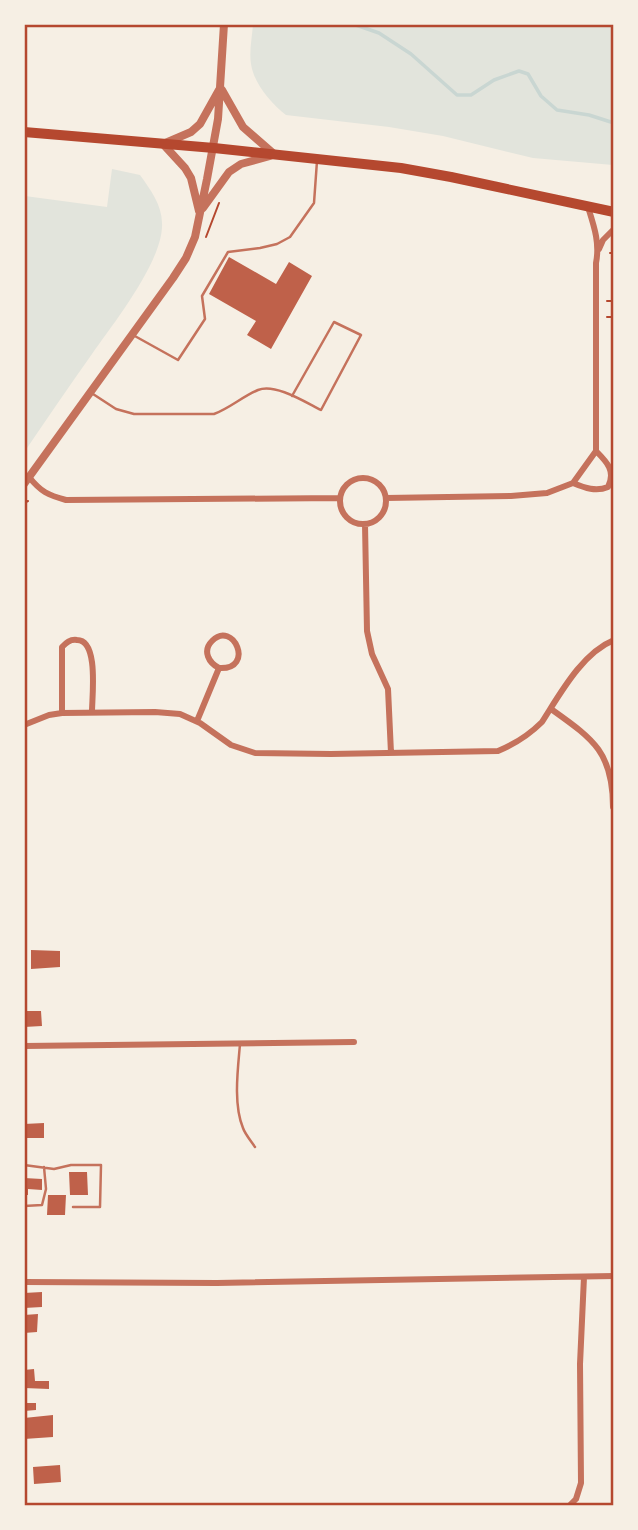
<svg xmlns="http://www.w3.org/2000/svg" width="638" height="1530" viewBox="0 0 638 1530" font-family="'DejaVu Sans',sans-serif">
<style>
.green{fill:#e2e4dc}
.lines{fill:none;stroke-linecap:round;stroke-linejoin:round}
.stream{stroke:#c9d6d2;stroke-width:3.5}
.building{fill:#bf614a}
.path{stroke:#b5482f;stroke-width:2}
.service{stroke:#c5725c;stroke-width:2.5}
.minor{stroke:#c5725c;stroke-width:6}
.tertiary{stroke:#c5725c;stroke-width:8}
.primary{stroke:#b5482f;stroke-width:10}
.neatline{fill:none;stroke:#b5482f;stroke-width:2.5}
</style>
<rect width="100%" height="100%" fill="#f6efe4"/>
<!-- green -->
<path class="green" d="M253,25H613V165L533,158L443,136L389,127L286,115C271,103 254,84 251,64C249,52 252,37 253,25Z
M112,169L140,175C150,189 162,205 162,223C164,260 113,324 92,354C69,386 47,419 25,451V196L107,207Z"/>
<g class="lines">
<!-- stream -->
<path class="stream" d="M353,24L379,33L411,54L457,95H471L494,80L519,71L528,74L541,96L557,110L589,115L614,123"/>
</g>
<!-- building -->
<path class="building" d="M229,257L276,284L289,262L312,276L271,349L247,335L256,321L209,294Z
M31,950L60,951V967L31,969Z
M24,1011H41L42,1026L24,1027Z
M44,1123V1138H24V1124Z
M69,1172H87L88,1195H70Z
M24,1178L42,1179V1190L28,1189V1195H24Z
M48,1195H66L65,1215H47Z
M42,1292V1307L24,1308V1293Z
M38,1314L37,1332L24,1333V1315Z
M34,1369L35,1381H49V1389L24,1388V1370Z
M24,1403H36V1410L24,1411Z
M53,1415V1437L24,1439V1418Z
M60,1465L61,1482L34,1484L33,1467Z"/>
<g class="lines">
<!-- path -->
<path class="path" d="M206,237L219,203
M610,253H614
M607,301H614
M607,317H614
M24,503L28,501"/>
<!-- service -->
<path class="service" d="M133,335L178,360L205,319L202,296L228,252L260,248L277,244L290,237L314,203L317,161
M93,394L116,409L134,414H214C230,408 243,396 258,390C275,383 305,402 321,410L361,335L334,322L292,396
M240,1044C238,1068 233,1104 243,1128C245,1134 251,1141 255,1147
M24,1165L54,1169L71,1165H101L100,1207H73
M24,1206L42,1205L46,1189L44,1167"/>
<!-- minor -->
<path class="minor" d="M599,249L603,240L614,229
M29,477C41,492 48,495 66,500L340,498
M340 501a23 23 0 1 1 46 0a23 23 0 1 1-46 0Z
M573,483C585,488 596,492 608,487C616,471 607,462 596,451
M386,498L511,496L547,493L573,483L596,451V263C600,243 594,226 588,207
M365,524L367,631L372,654L388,689L391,753
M551,709C593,739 613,752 613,807
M62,713V647C66,643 70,639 77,640C99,640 92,696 92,712
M197,721L219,668C209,663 202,651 212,641C233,619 256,670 219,668
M24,725L49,715L62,713L155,712L180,714L200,723L231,745L255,753L331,754L498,751C515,744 529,735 542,722C560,694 582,653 614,640
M24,1046L354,1042
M24,1282L217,1283L614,1276
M569,1506L576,1499L581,1483L580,1364L584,1277"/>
<!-- tertiary -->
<path class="tertiary" d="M222,90L243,127L274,154
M203,208L229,172L241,164L270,156
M199,211L191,178L185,168L163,144L191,132L200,124L219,90
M24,484L173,278L186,258L195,237L207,179L218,119L224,24"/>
<!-- primary -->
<path class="primary" d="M24,132L214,148L401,168L451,177L614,212"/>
</g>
<!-- border -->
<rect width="638" height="1530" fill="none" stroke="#f6efe4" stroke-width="52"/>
<rect x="26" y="26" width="586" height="1478" class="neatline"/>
</svg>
